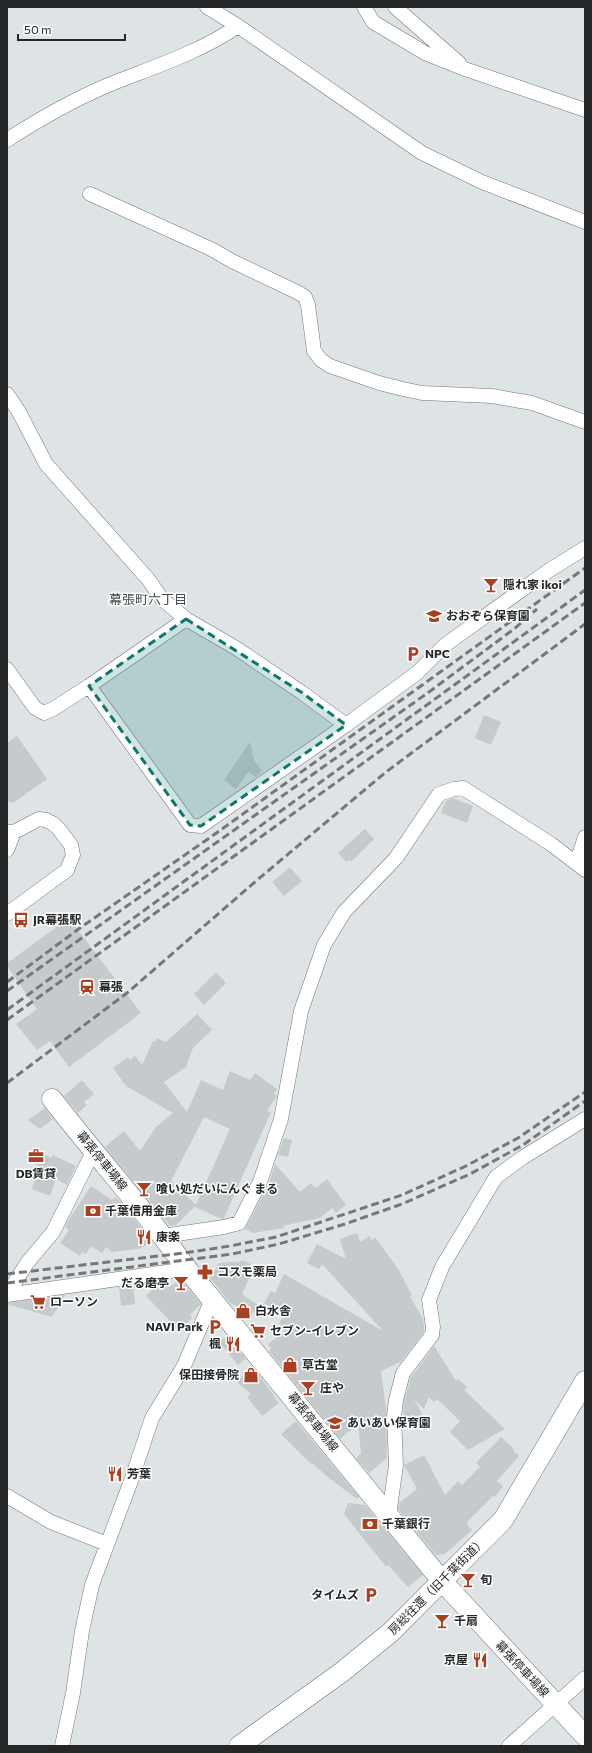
<svg xmlns="http://www.w3.org/2000/svg" width="592" height="1753" viewBox="0 0 592 1753" font-family="Commissioner,'Noto Sans JP',sans-serif">
<style>
.building{fill:#c5cacc}
.lines{fill:none;stroke-linecap:round;stroke-linejoin:round}
.street-casing{stroke:#707577;stroke-width:15}
.secondary-casing{stroke:#707577;stroke-width:21}
.street{stroke:#fff;stroke-width:14}
.secondary{stroke:#fff;stroke-width:20}
.rail{stroke:#747879;stroke-width:3;stroke-dasharray:8 4;stroke-linecap:butt}
.marked{fill:#0f766e;fill-opacity:0.2;stroke:#0f766e;stroke-width:3;stroke-dasharray:8 5;stroke-linejoin:round}
.labels{text-anchor:middle;stroke-width:3;stroke-linejoin:round;paint-order:stroke}
.poi-label{font-size:12px;font-weight:bold;fill:#242627;stroke:#fff;text-anchor:start}
.street-label{font-size:12px;fill:#242627;stroke:#fff}
.neighbourhood-label{font-size:13px;fill:#474b4d;stroke:#fff}
</style>
<rect width="100%" height="100%" fill="#dee4e6"/>
<!-- building -->
<path class="building" d="M484,715L501,722L491,745L475,738Z
M17,736L47,779L13,803L7,801V743Z
M250,742L254,760L262,771L256,777L248,772L236,789L224,780Z
M453,798L473,806L467,823L441,813L446,801Z
M365,829L374,839L351,862L349,860L346,862L338,853Z
M290,867L302,881L284,896L272,882Z
M69,918L141,1013L69,1067L50,1041L37,1050L16,1024L37,1009L7,966V963Z
M216,972L226,983L204,1005L194,994Z
M197,1014L212,1030L193,1048L186,1067L164,1082L187,1112L201,1080L223,1090L230,1071L250,1080L255,1073L277,1089L274,1094L277,1096L267,1111L271,1112L224,1218L222,1219L195,1207L230,1129L204,1117L171,1181L196,1205L176,1225L170,1226L105,1147L124,1131L140,1151L156,1127L173,1113L126,1086L113,1068L128,1057L130,1060L135,1056L142,1065L153,1041L155,1042L157,1038L166,1042Z
M82,1080L94,1094L84,1102L87,1105L78,1113L64,1096Z
M45,1108L53,1119L40,1129L28,1120Z
M284,1138L292,1140L288,1157L278,1155Z
M37,1150L51,1158L53,1155L76,1166L67,1185L56,1179L50,1196L32,1189L40,1167L30,1162Z
M275,1164L300,1192L311,1183L316,1188L327,1179L346,1205L336,1213L332,1208L320,1218L282,1226L285,1228L253,1233L245,1229L268,1186Z
M91,1186L112,1200L114,1197L120,1201L149,1238L151,1244L138,1249L112,1252L106,1247L102,1253L91,1246L86,1254L82,1252L80,1256L60,1243L69,1230L65,1227L68,1221Z
M357,1233L360,1242L369,1236L372,1240L375,1237L383,1248L398,1269L412,1295L410,1296L423,1319L424,1327V1332L400,1363V1362L381,1371L386,1409L387,1458L369,1473L356,1458L361,1453L358,1424L340,1439L269,1351L271,1348L268,1344L285,1331L279,1327L281,1324L279,1323L284,1315L264,1303L271,1291L275,1293L284,1274L383,1331L322,1264L319,1269L307,1263L317,1244L346,1259L340,1239Z
M244,1261L251,1264L249,1268L253,1270L242,1294L258,1305L250,1317L239,1310L240,1308L230,1303L210,1278L219,1263Z
M180,1279L201,1304L190,1315L192,1318L178,1332L168,1323L170,1321L146,1296L160,1282L166,1281L171,1286Z
M133,1285L135,1304L121,1306L119,1287Z
M65,1295L52,1317L7,1304V1303Z
M227,1336L246,1359L238,1365L219,1342Z
M434,1346L456,1381L458,1379L467,1387L464,1390L505,1429L468,1450L450,1432L460,1421L437,1399L434,1402L429,1397L424,1409L414,1399L422,1414L417,1429L403,1424L404,1402L411,1377Z
M251,1366L274,1395L273,1396L279,1403L262,1416L247,1397L251,1394L237,1382Z
M296,1421L359,1497L357,1499L330,1479L312,1463L311,1464L281,1434Z
M501,1437L514,1449L513,1450L519,1456L497,1481L503,1486L495,1497L493,1496L466,1523L472,1530L445,1554L436,1555L398,1509L399,1503L417,1489L404,1465L424,1455L445,1495L458,1481L462,1485L480,1467L476,1463Z
M348,1503L365,1505L423,1575L408,1587L388,1565L386,1567L344,1514Z"/>
<g class="lines">
<defs>
<path id="street" d="M207,7L238,26L422,153L482,182L585,222
M364,7L373,22L425,53L465,69L585,110
M395,7L459,63
M7,140C38,120 71,101 106,86C150,68 199,53 238,26
M90,194L211,249L232,261L299,293L305,297L308,305L314,351L321,360L330,366L379,383L403,389L422,393L492,396L532,403L585,422
M7,394L19,412L46,464L148,579L162,599L186,619L236,648L301,692L346,725
M186,619L89,686L190,825L201,826L346,725L417,673L445,645L548,571L585,548
M7,669L35,708L44,713L53,709L89,686
M7,832H14L39,819L46,820L52,823L58,828L71,845L73,855L67,870L7,914
M7,850L14,832
M577,862L585,837
M163,1236L224,1227L239,1223L260,1182L281,1119L301,1011L324,945L344,912L396,858L439,794L454,789L463,788L551,844L585,870
M7,1295L187,1269
M7,1295L27,1263L53,1232L93,1152
M7,1496L51,1522L107,1544
M389,1515L396,1465L394,1416L396,1400L403,1373L432,1335L433,1327L429,1300L442,1267L496,1177L522,1158L585,1119
M62,1746L73,1693L82,1631L92,1585L131,1481L152,1418L184,1366L212,1299
M509,1746L585,1678"/>
<path id="secondary" d="M52,1099C96,1156 145,1210 187,1269L442,1581L585,1736
M239,1746L342,1672L391,1632L503,1520L585,1381"/>
</defs>
<!-- street casing -->
<use href="#street" class="street-casing"/>
<!-- secondary casing -->
<use href="#secondary" class="secondary-casing"/>
<!-- street -->
<use href="#street" class="street"/>
<!-- secondary -->
<use href="#secondary" class="secondary"/>
<!-- rail -->
<path class="rail" d="M7,982L80,928L215,834L585,568
M7,991L429,692L514,629L537,609
M7,1010L585,590
M7,1020L585,603
M7,1083L127,993L256,881L386,772L585,624
M7,1274L184,1253L230,1246L276,1237L402,1195L466,1166L518,1138L585,1092
M7,1283L232,1254L279,1244L345,1224L402,1204L470,1174L523,1145L585,1101"/>
</g>
<!-- marked area -->
<path class="marked" d="M186,619L301,692L346,725L201,826L190,825L89,686Z"/>
<!-- icons -->
<defs>
<symbol id="bar-bare" viewBox="-9 -9 18 18"><path d="M-6-5H6L.8 .8V4.5H3.5V6h-7V4.5H-.8V.8Z" fill="#a84021" stroke="#fff" stroke-width="2.5" paint-order="stroke"/></symbol>
<symbol id="school-bare" viewBox="-9 -9 18 18"><path d="M0-5L7-2L0 1L-7-2ZM-4 1L0 2.5L4 1V4Q0 6-4 4Z" fill="#a84021" stroke="#fff" stroke-width="2.5" paint-order="stroke"/></symbol>
<symbol id="parking-bare" viewBox="-9 -9 18 18"><path d="M-3.5-5.5H1a3.5 3.5 0 0 1 0 7H-1V5.5H-3.5ZM-1-3.4V-.6H.8a1.4 1.4 0 0 0 0-2.8Z" fill="#a84021" stroke="#fff" stroke-width="2.5" paint-order="stroke"/></symbol>
<symbol id="bus-bare" viewBox="-9 -9 18 18"><path d="M-5-6H5V4H4V6H2V4H-2V6H-4V4H-5ZM-3.5-4V0h7V-4ZM-3.5 1.2v1.5H-2V1.2ZM2 1.2v1.5H3.5V1.2Z" fill="#a84021" stroke="#fff" stroke-width="2.5" paint-order="stroke"/></symbol>
<symbol id="station-bare" viewBox="-9 -9 18 18"><path d="M-3-6H3Q5-6 5-4V2Q5 4 3 4L4.5 6H3L1.5 4h-3L-3 6H-4.5L-3 4Q-5 4-5 2V-4Q-5-6-3-6ZM-3.5-4v3h7v-3ZM-3.5 1v1.5H-2V1ZM2 1v1.5H3.5V1Z" fill="#a84021" stroke="#fff" stroke-width="2.5" paint-order="stroke"/></symbol>
<symbol id="office-bare" viewBox="-9 -9 18 18"><path d="M-6-3h4V-5.5h4V-3h4V5H-6ZM-1-4.5V-3h2v-1.5ZM-6 0V1H6V0Z" fill="#a84021" stroke="#fff" stroke-width="2.5" paint-order="stroke"/></symbol>
<symbol id="bank-bare" viewBox="-9 -9 18 18"><path d="M-6-4H6V4H-6ZM0-2.3a2.3 2.3 0 1 0 0 4.6a2.3 2.3 0 1 0 0-4.6Z" fill="#a84021" stroke="#fff" stroke-width="2.5" paint-order="stroke"/></symbol>
<symbol id="restaurant-bare" viewBox="-9 -9 18 18"><path d="M-5-6h1v4h1v-4h1v4h1v-4h1v5L-1.5 .5V6h-2V.5L-5-1ZM5-6V6H3V1.5H1.5Q1.5-4 5-6Z" fill="#a84021" stroke="#fff" stroke-width="2.5" paint-order="stroke"/></symbol>
<symbol id="pharmacy-bare" viewBox="-9 -9 18 18"><path d="M-2-6h4v4h4v4h-4v4h-4v-4h-4v-4h4Z" fill="#a84021" stroke="#fff" stroke-width="2.5" paint-order="stroke"/></symbol>
<symbol id="supermarket-bare" viewBox="-9 -9 18 18"><path d="M-6-5.5h2.5l.6 2H6L4.5 2H-2.5L-4.4-4H-6ZM-1.5 3.2a1.3 1.3 0 1 0 .1 0ZM3 3.2a1.3 1.3 0 1 0 .1 0Z" fill="#a84021" stroke="#fff" stroke-width="2.5" paint-order="stroke"/></symbol>
<symbol id="shop-bare" viewBox="-9 -9 18 18"><path d="M-5-2.5h2.3a2.7 3.5 0 0 1 5.4 0H5L5.5 6h-11ZM-1.5-2.5h3a1.5 2.3 0 0 0-3 0Z" fill="#a84021" stroke="#fff" stroke-width="2.5" paint-order="stroke"/></symbol>
</defs>
<g fill-rule="evenodd">
<use href="#bar-bare" x="480" y="574" width="22" height="22"/>
<use href="#school-bare" x="423" y="605" width="22" height="22"/>
<use href="#parking-bare" x="402" y="643" width="22" height="22"/>
<use href="#bus-bare" x="10" y="909" width="22" height="22"/>
<use href="#station-bare" x="76" y="976" width="22" height="22"/>
<use href="#office-bare" x="25" y="1145" width="22" height="22"/>
<use href="#bar-bare" x="133" y="1178" width="22" height="22"/>
<use href="#bank-bare" x="82" y="1200" width="22" height="22"/>
<use href="#restaurant-bare" x="133" y="1226" width="22" height="22"/>
<use href="#pharmacy-bare" x="194" y="1261" width="22" height="22"/>
<use href="#bar-bare" x="170" y="1272" width="22" height="22"/>
<use href="#supermarket-bare" x="27" y="1291" width="22" height="22"/>
<use href="#shop-bare" x="232" y="1300" width="22" height="22"/>
<use href="#parking-bare" x="204" y="1316" width="22" height="22"/>
<use href="#supermarket-bare" x="247" y="1320" width="22" height="22"/>
<use href="#restaurant-bare" x="222" y="1333" width="22" height="22"/>
<use href="#shop-bare" x="279" y="1354" width="22" height="22"/>
<use href="#shop-bare" x="240" y="1364" width="22" height="22"/>
<use href="#bar-bare" x="297" y="1377" width="22" height="22"/>
<use href="#school-bare" x="324" y="1412" width="22" height="22"/>
<use href="#restaurant-bare" x="104" y="1463" width="22" height="22"/>
<use href="#bank-bare" x="359" y="1513" width="22" height="22"/>
<use href="#bar-bare" x="457" y="1569" width="22" height="22"/>
<use href="#parking-bare" x="360" y="1584" width="22" height="22"/>
<use href="#bar-bare" x="431" y="1610" width="22" height="22"/>
<use href="#restaurant-bare" x="469" y="1649" width="22" height="22"/>
</g>
<g class="labels">
<!-- poi labels -->
<g class="poi-label">
<text x="503" y="589">隠れ家 ikoi</text>
<text x="446" y="620">おおぞら保育園</text>
<text x="425" y="658">NPC</text>
<text x="33" y="924">JR幕張駅</text>
<text x="99" y="991">幕張</text>
<text x="36" y="1178" text-anchor="middle">DB賃貸</text>
<text x="156" y="1193">喰い処だいにんぐ まる</text>
<text x="105" y="1215">千葉信用金庫</text>
<text x="156" y="1241">康楽</text>
<text x="217" y="1276">コスモ薬局</text>
<text x="169" y="1287" text-anchor="end">だる磨亭</text>
<text x="50" y="1306">ローソン</text>
<text x="255" y="1315">白水舎</text>
<text x="203" y="1331" text-anchor="end">NAVI Park</text>
<text x="270" y="1335">セブン-イレブン</text>
<text x="221" y="1348" text-anchor="end">楓</text>
<text x="302" y="1369">草古堂</text>
<text x="239" y="1379" text-anchor="end">保田接骨院</text>
<text x="320" y="1392">庄や</text>
<text x="347" y="1427">あいあい保育園</text>
<text x="127" y="1478">芳葉</text>
<text x="382" y="1528">千葉銀行</text>
<text x="480" y="1584">旬</text>
<text x="359" y="1599" text-anchor="end">タイムズ</text>
<text x="454" y="1625">千扇</text>
<text x="468" y="1664" text-anchor="end">京屋</text>
</g>
<!-- street labels -->
<g class="street-label">
<text transform="translate(102 1161) rotate(51)" y="4">幕張停車場線</text>
<text transform="translate(313 1422) rotate(51)" y="4">幕張停車場線</text>
<text transform="translate(437 1586) rotate(-45)" y="4">房総往還（旧千葉街道）</text>
<text transform="translate(522 1669) rotate(47)" y="4">幕張停車場線</text>
</g>
<!-- neighbourhood labels -->
<g class="neighbourhood-label">
<text x="148" y="604">幕張町六丁目</text>
</g>
</g>
<!-- border -->
<rect width="592" height="1753" fill="none" stroke="#242627" stroke-width="16"/>
<!-- scale -->
<path d="M18 34v6h107v-6" fill="none" stroke="#242627" stroke-width="2"/>
<text x="24" y="34" font-size="12" fill="#242627" stroke="#ffffff" stroke-width="3" paint-order="stroke">50 m</text>
</svg>
